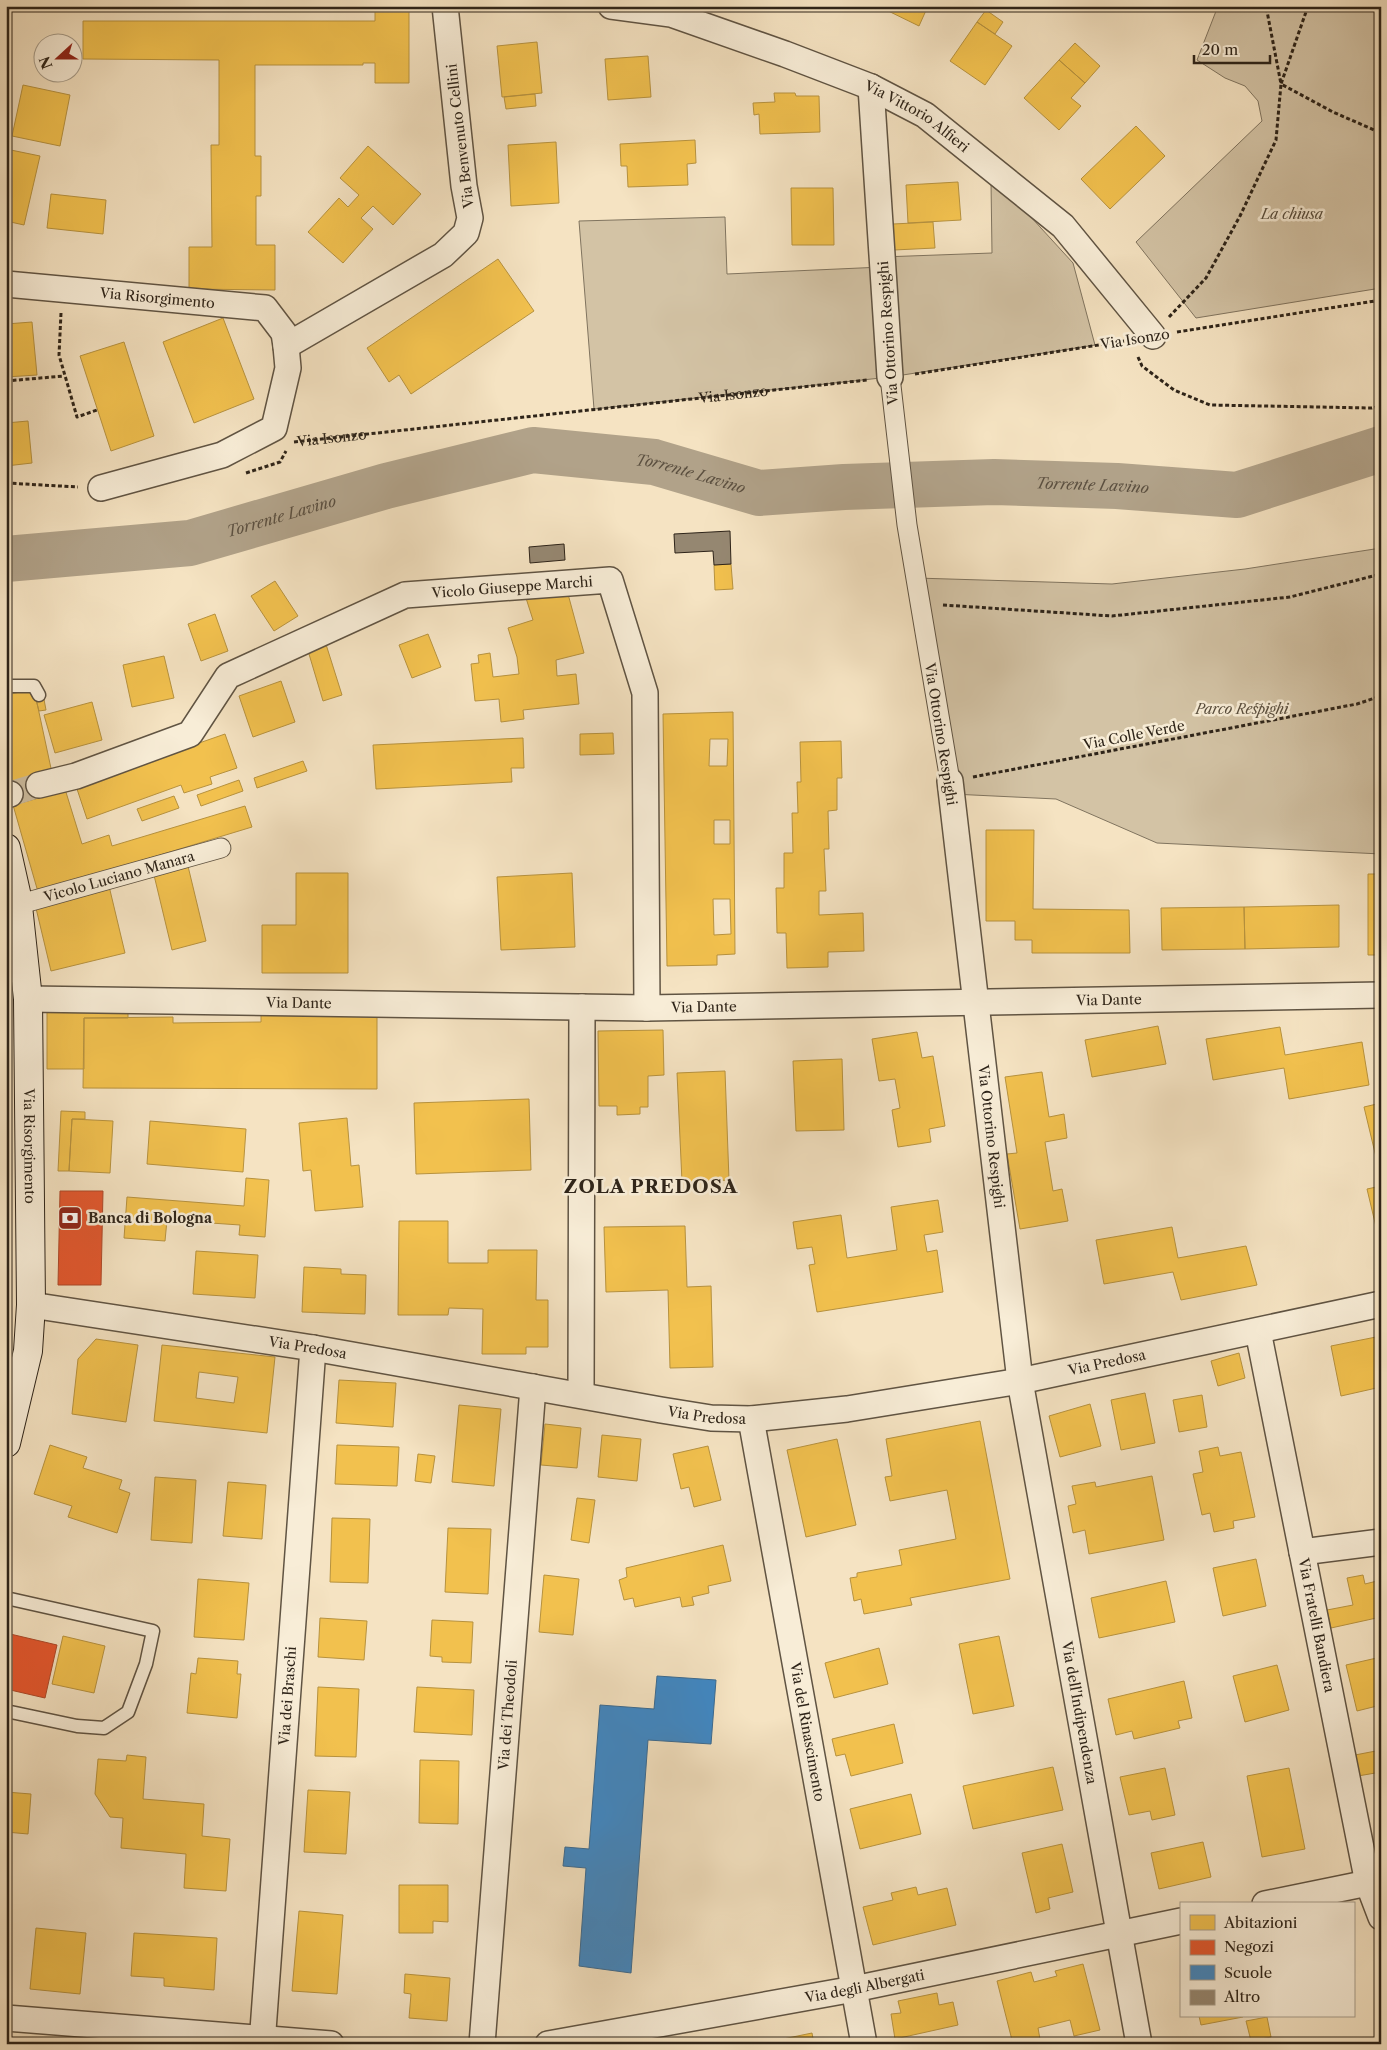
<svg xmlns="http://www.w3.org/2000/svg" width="1387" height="2050" viewBox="0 0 1387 2050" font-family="'Libre Caslon Text',serif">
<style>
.green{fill:#d3c3a5;stroke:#80745f}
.homes{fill:#f2c14e;stroke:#b7923e;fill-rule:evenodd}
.shops{fill:#e4572e;stroke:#ad4828}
.schools{fill:#3f88c5;stroke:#3a6a91}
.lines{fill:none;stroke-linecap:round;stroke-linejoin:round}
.river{stroke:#b1a289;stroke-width:46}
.building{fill:#958771;stroke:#2e2419}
.minor-tunnel{stroke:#cdbda0;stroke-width:25;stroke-dasharray:25 12;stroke-linecap:butt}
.service-casing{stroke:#605443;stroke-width:15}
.pedestrian-casing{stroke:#605443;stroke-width:21}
.minor-casing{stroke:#605443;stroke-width:28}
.secondary-casing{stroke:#2e2419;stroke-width:30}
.path{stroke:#2e2419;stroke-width:3;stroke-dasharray:4 2.5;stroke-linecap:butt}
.service{stroke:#f8edd7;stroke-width:12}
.pedestrian{stroke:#f8edd7;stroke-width:19}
.minor{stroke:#f8edd7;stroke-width:25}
.secondary{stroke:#f8edd7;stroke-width:28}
.labels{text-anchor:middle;stroke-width:5;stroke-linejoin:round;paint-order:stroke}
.street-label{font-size:14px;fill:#2e2419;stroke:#f8edd7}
.park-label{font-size:14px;font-style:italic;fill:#574c3c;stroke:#f8edd7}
.poi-label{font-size:14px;font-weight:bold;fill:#2e2419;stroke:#f8edd7;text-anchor:start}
.water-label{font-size:15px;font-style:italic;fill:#5c5040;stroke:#f8edd7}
.district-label{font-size:19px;font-weight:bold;letter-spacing:1px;fill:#2e2419;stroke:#f8edd7}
</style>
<rect width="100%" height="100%" fill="#f5e3c2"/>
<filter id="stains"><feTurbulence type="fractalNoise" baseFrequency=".004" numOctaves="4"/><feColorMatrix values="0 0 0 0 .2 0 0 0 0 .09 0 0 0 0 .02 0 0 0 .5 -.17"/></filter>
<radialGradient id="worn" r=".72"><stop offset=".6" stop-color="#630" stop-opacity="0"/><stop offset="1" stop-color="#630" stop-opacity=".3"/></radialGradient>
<!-- green -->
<path class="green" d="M1218,6H1381V288L1196,318L1136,242L1262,121L1258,101L1245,86L1225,78L1197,60Z
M991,182L1019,204L1073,263L1095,345L890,377L594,409L579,221L725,217L727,274L882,267V257L992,253Z
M1381,548V854L1157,843L1056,799L952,794L916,578L1112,584L1245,569Z"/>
<!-- homes -->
<path class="homes" d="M375,6H409V83H375V63H363V65H255V156H261V196H256V245H275V290L189,289V247H212L211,145H219V60L83,59V21H375Z
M878,6H928L919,26Z
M986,10L1003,22L995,34L977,22Z
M977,22L1012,46L985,85L950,61Z
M537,42L542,93L502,97L497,46Z
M1075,43L1100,66L1085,83L1059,60Z
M648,56L651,97L608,100L605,59Z
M1059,60L1085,83L1071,98L1081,106L1059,130L1024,98Z
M23,85L70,95L60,146L12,136Z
M774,93H795L796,96H819L820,132L760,134L759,114L754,115L753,103L775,102Z
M535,94L536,106L506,109L504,97Z
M1136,126L1165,156L1110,209L1081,179Z
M695,140L696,163L687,164L688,185L628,187L627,166H621L620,144Z
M556,142L559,203L511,206L508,145Z
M368,146L421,194L393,225L373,206L361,218L373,229L343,263L308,232L339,198L348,207L359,195L340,178Z
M6,149L40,156L24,225L6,221Z
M958,182L961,220L908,223L906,185Z
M791,188H833L834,245H792Z
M51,194L106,200L103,234L47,228Z
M933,222L935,248L894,250L893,224Z
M498,259L534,311L411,394L399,375L389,382L367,348Z
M223,318L254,399L194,423L163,342Z
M32,322L37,375L6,377V324Z
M124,342L154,436L111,451L80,356Z
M28,421L32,463L6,466V423Z
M731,564L733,589L715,590L714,565Z
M275,581L298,616L274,631L251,596Z
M568,594L584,653L556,660L557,676L576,674L579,704L523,710L524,719L501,722L499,699L475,701L471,664L479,663L478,655L490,653L493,677L519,674L517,657L508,628L533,620L525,595Z
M215,614L228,651L201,661L188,624Z
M428,634L441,667L412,678L399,645Z
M324,638L342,695L323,701L306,644Z
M164,656L174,698L132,707L123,665Z
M281,681L295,722L253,737L239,696Z
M34,689L52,773L7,783L6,695Z
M43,694L46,710L39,711L35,696Z
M92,702L102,740L55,753L44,715Z
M733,712L735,954L717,955V965L667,966L663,714ZM710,739H728L727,766H709ZM714,820H730V844H714ZM713,899H730L731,934L714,935Z
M613,733L614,754L580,755V734Z
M225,734L237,768L210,777L212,784L184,793L181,785L87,819L76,786Z
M523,738L524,768H511L512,782L376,789L373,745Z
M841,741L842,778H837V810L828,811L829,849H824L826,891H819V915L863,913L864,951L828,952V967L787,968L786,933H777L776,888H784V853H793L792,813H798L797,782H801L800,742Z
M303,761L307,771L257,788L254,778Z
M36,775L42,797L13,805L7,783Z
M239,780L243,791L201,806L197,795Z
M65,789L82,844L109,835L112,846L245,806L252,827L38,892L13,805L42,797Z
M174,796L179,808L142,821L137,809Z
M986,830H1034L1033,909L1129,910L1130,953H1032V940H1015V921H986Z
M187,862L206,941L172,950L153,871Z
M296,873H348V973H262V925H296Z
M572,873L575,947L501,950L497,877Z
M1368,874H1381V955H1368Z
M109,886L125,953L51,971L35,904Z
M1339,905V947L1245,949L1244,907Z
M1244,907L1245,949L1162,950L1161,908Z
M47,1009L128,1010V1018H84V1069H47Z
M377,1013V1089L83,1088L84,1018L173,1017V1023L261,1022V1014Z
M1158,1026L1166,1064L1092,1077L1085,1040Z
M1280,1027L1285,1055L1362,1042L1369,1085L1289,1099L1284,1068L1213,1080L1206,1039Z
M663,1030L664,1075L648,1076V1107H640V1114L617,1115V1106H599L598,1031Z
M917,1032L922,1058L933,1056L945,1126L929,1129L931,1142L898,1147L892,1110L900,1108L895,1079L879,1081L872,1039Z
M842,1059L844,1130L796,1131L793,1061Z
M725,1071L729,1180L682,1182L677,1073Z
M1042,1072L1049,1117L1064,1114L1067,1138L1045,1142L1053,1191L1062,1189L1068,1221L1020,1229L1007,1154L1017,1153L1005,1077Z
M529,1099L531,1170L416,1174L414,1103Z
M1381,1103V1178L1364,1107Z
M61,1111L85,1112V1119H72L69,1171H58Z
M347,1118L351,1166L359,1165L363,1207L315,1211L311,1170L303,1171L299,1123Z
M72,1119L113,1121L110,1173L69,1171Z
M150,1121L246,1129L243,1172L147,1164Z
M246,1178L269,1180L265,1237L239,1235L240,1225L167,1220L165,1241L124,1238L127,1197L244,1206Z
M1381,1186V1248L1367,1189Z
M938,1200L943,1232L924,1235L927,1252L937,1250L943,1292L817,1312L809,1265L815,1264L812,1247L797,1249L793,1222L841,1215L847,1258L897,1250L891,1207Z
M399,1221H448V1263H488V1250H537L536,1300H548V1347H526V1354H482L483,1309L449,1308L448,1315H398Z
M685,1226L687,1287L711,1286L713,1367L670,1368L668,1290L606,1292L604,1227Z
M1172,1227L1178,1258L1246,1246L1257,1285L1181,1300L1173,1272L1104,1284L1096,1240Z
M196,1251L258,1255L255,1298L193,1294Z
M304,1267L341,1269V1274L366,1275L365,1314L302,1312Z
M1381,1336V1387L1341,1396L1331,1346Z
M96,1339L138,1345L126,1422L72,1414L78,1359Z
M162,1345L275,1357L267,1433L154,1421ZM199,1372L238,1377L234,1403L196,1398Z
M1239,1353L1245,1378L1218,1386L1211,1361Z
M339,1380L396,1383L393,1427L336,1423Z
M1145,1393L1155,1443L1121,1450L1111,1400Z
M1202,1395L1207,1427L1179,1432L1173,1400Z
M1090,1404L1101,1446L1060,1457L1049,1416Z
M459,1405L501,1409L494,1486L452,1482Z
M980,1421L1010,1579L910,1598L912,1605L864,1614L861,1599L854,1601L850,1578L857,1577V1573L902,1565L899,1550L956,1539L947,1490L890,1501L885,1477L892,1476L886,1439Z
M545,1424L581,1428L577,1468L541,1465Z
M602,1435L641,1439L637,1481L598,1477Z
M837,1439L856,1525L806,1537L787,1450Z
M50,1445L87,1457L83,1468L122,1480L119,1489L130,1493L117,1533L68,1517L72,1506L34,1494Z
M337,1445L399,1447L397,1486L335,1484Z
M708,1446L721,1500L694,1507L689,1487L681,1489L673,1454Z
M1218,1447L1220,1456L1241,1452L1255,1517L1233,1521L1234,1528L1214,1532L1210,1513L1202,1515L1193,1474L1203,1472L1199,1451Z
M418,1454L435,1456L431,1483L415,1481Z
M1152,1476L1164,1540L1089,1554L1085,1530L1073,1533L1068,1506L1076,1504L1072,1486L1095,1482L1096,1487Z
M155,1477L196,1480L192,1543L151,1540Z
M228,1482L266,1485L262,1539L223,1536Z
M577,1498L595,1500L589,1543L571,1540Z
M332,1518L370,1519L368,1583L330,1582Z
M448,1528L491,1529L488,1594L445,1592Z
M723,1545L731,1581L708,1586L709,1593L692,1597L694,1605L682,1607L680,1597L635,1607L633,1598L624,1600L619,1580L627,1577L626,1568Z
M1256,1559L1266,1606L1223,1616L1213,1568Z
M544,1575L579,1579L573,1635L539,1632Z
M1363,1575L1365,1584L1381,1580V1617L1331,1628L1327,1610L1353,1605L1347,1578Z
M198,1579L249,1583L244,1640L194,1637Z
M1166,1581L1175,1622L1099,1638L1091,1598Z
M320,1618L367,1621L364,1660L318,1657Z
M432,1620L473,1622L471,1663L442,1662V1657L430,1656Z
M63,1636L105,1646L94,1693L52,1684Z
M999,1636L1014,1706L973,1714L959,1644Z
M879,1648L888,1684L834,1698L825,1663Z
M1381,1657V1705L1357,1711L1346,1665Z
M198,1658L238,1661L237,1674H241L237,1718L187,1713L191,1673L196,1674Z
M1277,1665L1289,1710L1245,1722L1233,1676Z
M1184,1681L1192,1718L1178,1721L1180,1728L1134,1739L1132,1731L1116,1735L1108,1699Z
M318,1687L359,1689L356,1757L315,1756Z
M417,1687L474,1690L472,1735L414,1732Z
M894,1724L903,1763L851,1776L845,1754L836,1756L832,1739Z
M1381,1750V1772L1358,1776L1355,1755Z
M127,1755L146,1757L143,1799L204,1804L202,1836L230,1839L226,1891L184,1888L186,1854L121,1848L123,1818L110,1817L95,1794L98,1759L126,1761Z
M420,1760L459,1761L458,1824L419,1823Z
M1053,1767L1063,1810L973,1829L963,1786Z
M1165,1768L1175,1815L1152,1820L1150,1811L1129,1815L1120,1777Z
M1289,1768L1305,1849L1262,1857L1247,1776Z
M308,1790L350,1792L346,1854L304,1852Z
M6,1792L31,1794L28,1834L6,1832Z
M911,1794L921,1834L860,1849L850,1809Z
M1203,1842L1211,1877L1159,1889L1151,1853Z
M1062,1844L1073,1892L1048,1898L1050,1909L1036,1913L1022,1853Z
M399,1885H448V1922L433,1921V1933H399Z
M916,1887L918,1895L947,1888L956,1925L873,1945L863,1907L893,1900L891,1893Z
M299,1911L343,1915L337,1994L292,1991Z
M36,1928L86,1933L80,1994L30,1989Z
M134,1933L217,1938L214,1990L164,1986V1978L131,1976Z
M1083,1964L1100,2030L1074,2036L1070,2020L1038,2028L1040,2039L1021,2044H1013L997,1981L1031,1972L1034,1982L1057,1976L1055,1971Z
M405,1974L450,1978L447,2021L409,2018L411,1994L404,1993Z
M937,1993L939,2005L953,2002L958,2025L895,2039L891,2014L901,2013L898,2001Z
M1199,2016H1243V2017L1201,2025Z
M1267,2017L1271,2037L1251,2041L1246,2021Z
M812,2033L814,2044H759Z"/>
<!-- shops -->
<path class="shops" d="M60,1191H103L101,1285H58Z
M6,1633L57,1645L45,1698L6,1689Z"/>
<!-- schools -->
<path class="schools" d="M657,1676L716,1680L711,1744L648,1740L631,1973L579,1966L586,1868L563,1866L565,1847L589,1849L600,1705L654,1709Z"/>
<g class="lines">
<!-- river -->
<path class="river" id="s1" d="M6,559L190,543L386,486L533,450L654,462L759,493L844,487L994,482L1117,486L1237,495L1381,449"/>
</g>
<!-- building -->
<path class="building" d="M730,531L731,564L714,565L713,551L675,553L674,534Z
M564,544L565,560L530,563L529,547Z"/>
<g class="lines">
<!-- minor-tunnel -->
<path class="minor-tunnel" d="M10,794L39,785"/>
<defs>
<path id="service" d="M10,686H34L39,695
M6,1598L153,1631L146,1664L128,1712L104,1728L77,1726L6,1711"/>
<g id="pedestrian">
<path d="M890,377L907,525L950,781"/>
<path id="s3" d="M17,905L221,848"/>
</g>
<g id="minor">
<path id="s4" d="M611,6L671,14L785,54L871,87L925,115L1063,226L1153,336"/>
<path d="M871,87L890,377"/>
<path id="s5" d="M6,284L265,308L284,333L286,346L288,368L274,428L222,455L101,488"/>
<path d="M286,346L443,255L466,233L470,218L464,186L445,6"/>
<path id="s6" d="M950,781L1020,1381L1139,2044"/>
<path id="s7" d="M39,785L76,776L190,734L228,676L405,595L610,580L645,693L647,1008"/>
<path d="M6,795L10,794"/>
<path id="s8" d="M28,999L647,1008L1381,995"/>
<path id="s9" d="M31,1305L313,1348L661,1410L711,1418L751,1419L847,1409L1020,1381L1381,1304"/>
<path id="s10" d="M1258,1331L1368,1883L1381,1917"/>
<path d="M581,1395L582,1007"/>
<path id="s11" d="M751,1419L864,2044"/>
<path d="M1302,1552L1381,1542"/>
<path d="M1265,1904L1368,1883"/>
<path d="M6,2018L331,2044"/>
<path id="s12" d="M262,2044L313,1348"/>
<path id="s13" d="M482,2044L533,1387"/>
<path id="s14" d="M548,2044L854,1989L1181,1921"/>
</g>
<g id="secondary">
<path id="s15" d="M6,848L17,897L28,999L31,1305L28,1351L6,1443"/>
</g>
</defs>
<!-- service casing -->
<use href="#service" class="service-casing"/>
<!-- pedestrian casing -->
<use href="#pedestrian" class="pedestrian-casing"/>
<!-- minor casing -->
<use href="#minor" class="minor-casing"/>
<!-- secondary casing -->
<use href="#secondary" class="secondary-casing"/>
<!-- path -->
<g class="path">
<path d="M1308,6L1281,84L1333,112L1381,133"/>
<path d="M61,313L59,355L77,417L97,410"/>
<path d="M1169,317L1206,278L1240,216L1276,140L1281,84L1266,6"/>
<path d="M1177,332L1381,300"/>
<path d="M1138,357L1142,366L1174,390L1210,405L1372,408L1381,406"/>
<path d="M915,374L1124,341"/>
<path d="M6,381L64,376"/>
<path id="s2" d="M294,442L867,380"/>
<path d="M246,473L280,462L286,451"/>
<path d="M6,483L78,487"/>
<path d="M943,605L1112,616L1290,597L1381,574"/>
<path d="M973,777L1357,704L1381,696"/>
</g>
<!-- service -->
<use href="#service" class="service"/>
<!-- pedestrian -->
<use href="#pedestrian" class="pedestrian"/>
<!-- minor -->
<use href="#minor" class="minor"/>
<!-- secondary -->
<use href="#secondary" class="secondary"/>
</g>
<!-- icons -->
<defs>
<symbol id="bank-square" viewBox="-11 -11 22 22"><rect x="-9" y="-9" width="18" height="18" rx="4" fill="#8f2418" stroke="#f8edd7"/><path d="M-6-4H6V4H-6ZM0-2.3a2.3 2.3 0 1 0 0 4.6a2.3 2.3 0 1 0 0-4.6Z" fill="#fff"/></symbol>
</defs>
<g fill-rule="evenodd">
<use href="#bank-square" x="56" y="1204" width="28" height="28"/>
</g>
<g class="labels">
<!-- street labels -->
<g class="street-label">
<text dy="5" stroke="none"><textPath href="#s4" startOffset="328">Via Vittorio Alfieri</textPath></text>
<text transform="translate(460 136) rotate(-97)" y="5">Via Benvenuto Cellini</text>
<text dy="5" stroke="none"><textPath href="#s5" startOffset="152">Via Risorgimento</textPath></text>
<text transform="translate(888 333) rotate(-94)" y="5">Via Ottorino Respighi</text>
<text transform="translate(1135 339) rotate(-9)" y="5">Via Isonzo</text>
<text dy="5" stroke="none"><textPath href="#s2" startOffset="442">Via Isonzo</textPath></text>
<text dy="5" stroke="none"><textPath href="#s2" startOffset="38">Via Isonzo</textPath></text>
<text dy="5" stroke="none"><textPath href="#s7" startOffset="531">Vicolo Giuseppe Marchi</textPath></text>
<text transform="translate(941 734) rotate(81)" y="5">Via Ottorino Respighi</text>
<text transform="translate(1134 735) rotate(-11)" y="5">Via Colle Verde</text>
<text dy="5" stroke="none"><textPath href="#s3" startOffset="106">Vicolo Luciano Manara</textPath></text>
<text dy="5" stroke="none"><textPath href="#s8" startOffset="1081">Via Dante</textPath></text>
<text dy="5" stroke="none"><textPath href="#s8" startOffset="271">Via Dante</textPath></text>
<text dy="5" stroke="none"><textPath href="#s8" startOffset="676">Via Dante</textPath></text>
<text dy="5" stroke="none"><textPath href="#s6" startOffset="358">Via Ottorino Respighi</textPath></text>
<text dy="5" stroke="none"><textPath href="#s15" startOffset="300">Via Risorgimento</textPath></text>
<text dy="5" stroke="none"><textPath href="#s9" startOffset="280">Via Predosa</textPath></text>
<text dy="5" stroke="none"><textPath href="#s9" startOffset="1090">Via Predosa</textPath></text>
<text dy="5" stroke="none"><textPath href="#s9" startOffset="685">Via Predosa</textPath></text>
<text dy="5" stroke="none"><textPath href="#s10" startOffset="300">Via Fratelli Bandiera</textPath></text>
<text dy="5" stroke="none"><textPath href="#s12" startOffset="349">Via dei Braschi</textPath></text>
<text dy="5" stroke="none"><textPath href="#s6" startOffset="941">Via dell'Indipendenza</textPath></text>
<text dy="5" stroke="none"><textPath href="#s13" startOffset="330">Via dei Theodoli</textPath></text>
<text dy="5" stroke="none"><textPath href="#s11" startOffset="318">Via del Rinascimento</textPath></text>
<text dy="5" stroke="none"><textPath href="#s14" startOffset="322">Via degli Albergati</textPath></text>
</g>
<!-- park labels -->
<g class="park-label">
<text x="1292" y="219">La chiusa</text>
<text x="1242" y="714">Parco Respighi</text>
</g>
<!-- poi labels -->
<g class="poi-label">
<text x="88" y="1223">Banca di Bologna</text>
</g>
<!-- water labels -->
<g class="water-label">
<text dy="5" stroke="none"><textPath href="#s1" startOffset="700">Torrente Lavino</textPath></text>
<text dy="5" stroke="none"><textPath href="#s1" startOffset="1105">Torrente Lavino</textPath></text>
<text dy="5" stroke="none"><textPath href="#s1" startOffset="280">Torrente Lavino</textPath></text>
</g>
<!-- district labels -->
<g class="district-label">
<text x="651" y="1193">ZOLA PREDOSA</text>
</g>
</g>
<!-- margin -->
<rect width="1387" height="2050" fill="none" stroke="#f5e3c2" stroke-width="25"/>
<rect x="8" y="8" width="1372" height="2035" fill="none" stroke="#2e2419" stroke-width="2.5"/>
<rect x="12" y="12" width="1362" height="2025" fill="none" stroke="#2e2419"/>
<!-- legend -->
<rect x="1180" y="1902" width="175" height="115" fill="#f8edd7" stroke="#a79d8b"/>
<rect x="1190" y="1915" width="25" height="15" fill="#f2c14e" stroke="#a79d8b"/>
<text x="1224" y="1928" font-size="15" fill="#2e2419">Abitazioni</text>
<rect x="1190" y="1940" width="25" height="15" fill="#e4572e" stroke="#a79d8b"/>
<text x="1224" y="1952" font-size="15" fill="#2e2419">Negozi</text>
<rect x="1190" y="1965" width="25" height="15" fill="#3f88c5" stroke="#a79d8b"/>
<text x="1224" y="1978" font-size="15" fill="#2e2419">Scuole</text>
<rect x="1190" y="1990" width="25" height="15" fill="#958771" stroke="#a79d8b"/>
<text x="1224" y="2002" font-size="15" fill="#2e2419">Altro</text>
<!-- north arrow -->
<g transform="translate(58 58) rotate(249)"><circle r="24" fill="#f8edd7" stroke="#a79d8b"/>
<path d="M0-4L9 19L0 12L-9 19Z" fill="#8f2418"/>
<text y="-8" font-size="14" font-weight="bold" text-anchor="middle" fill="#2e2419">N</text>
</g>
<!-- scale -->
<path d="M1194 55v8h76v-8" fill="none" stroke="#2e2419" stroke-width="2.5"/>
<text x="1202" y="55" font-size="15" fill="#2e2419" stroke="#f8edd7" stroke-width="4" paint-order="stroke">20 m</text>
<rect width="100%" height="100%" filter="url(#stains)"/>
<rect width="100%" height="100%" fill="url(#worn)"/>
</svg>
